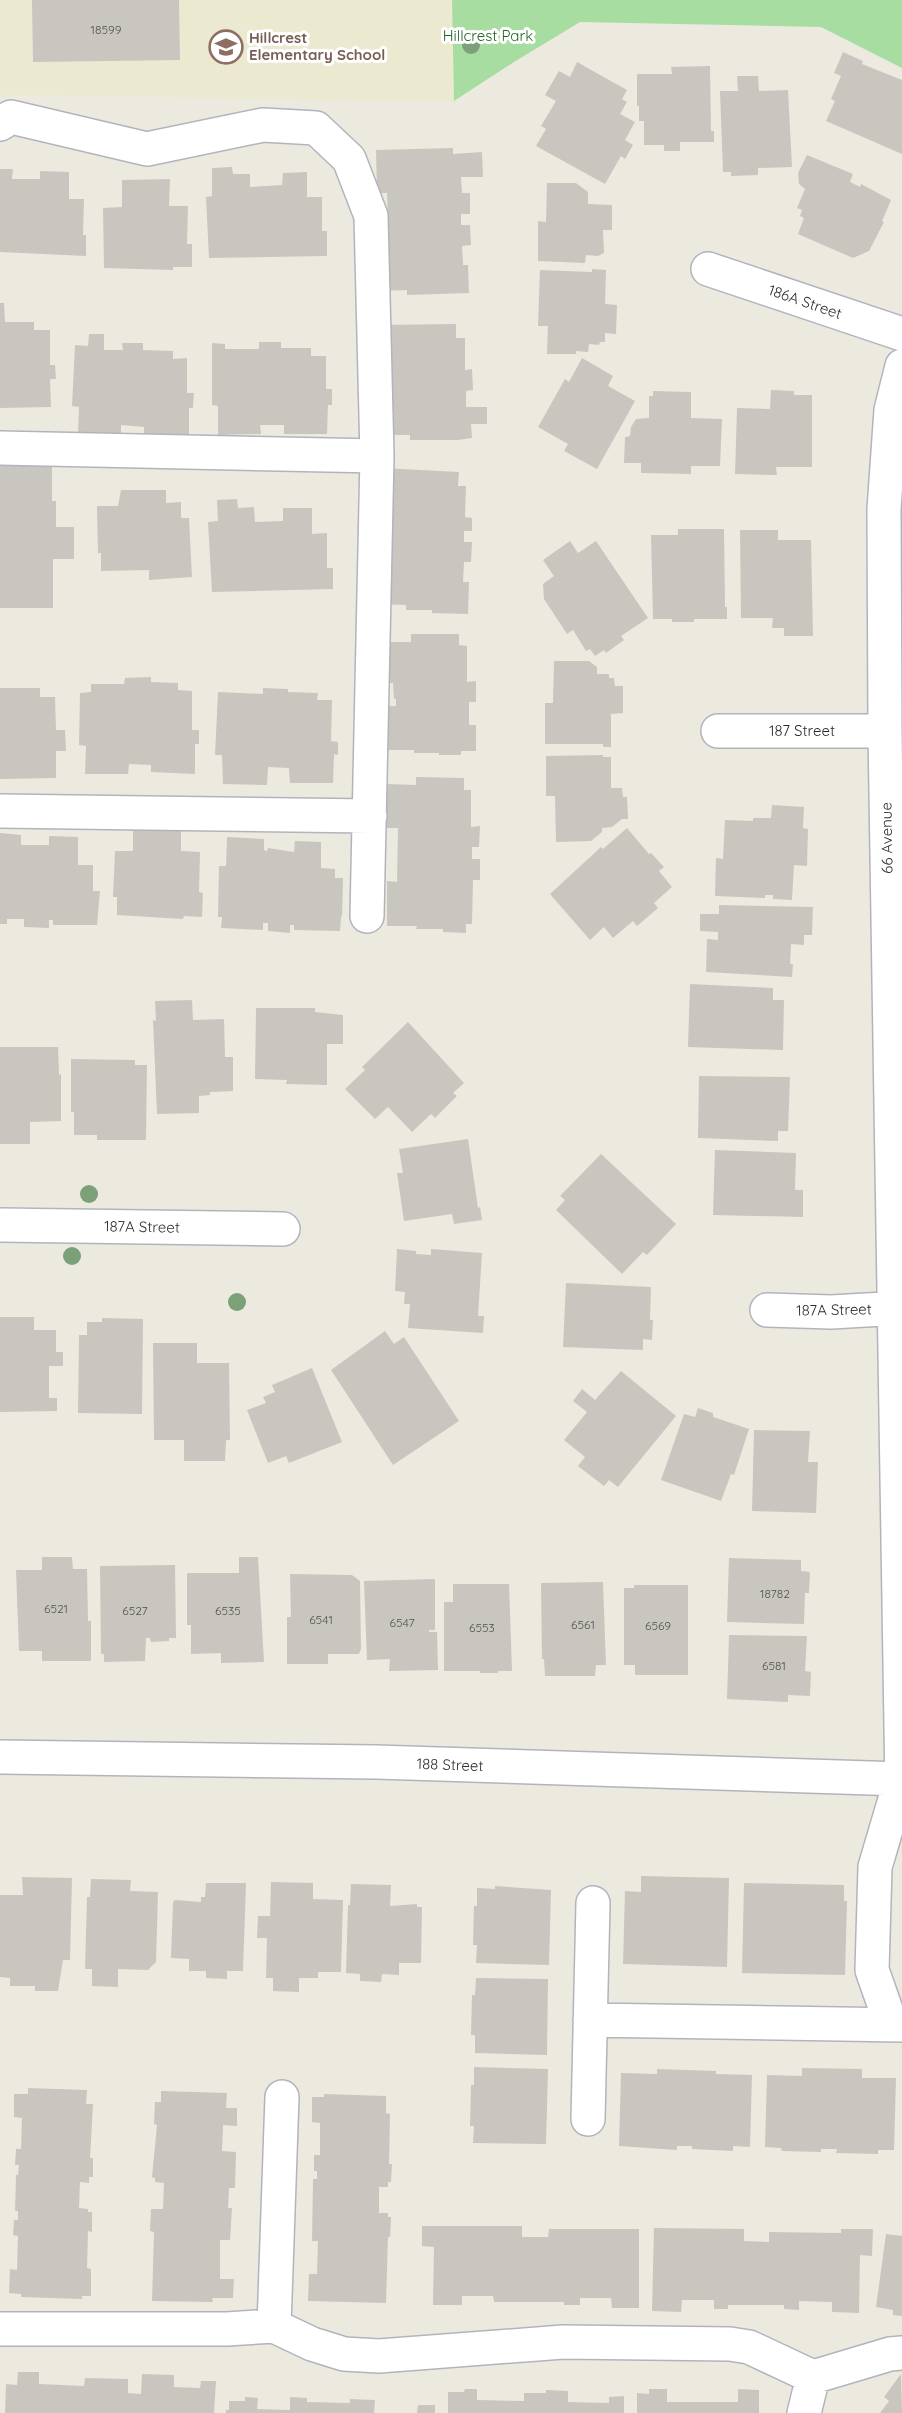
<svg xmlns="http://www.w3.org/2000/svg" width="902" height="2413" viewBox="0 0 902 2413" font-family="Quicksand,sans-serif">
<style>
.education{fill:#ece9d1}
.green{fill:#a8dda1}
.building{fill:#c8c6bf}
.lines{fill:none;stroke-linecap:round;stroke-linejoin:round}
.minor-casing{stroke:#b3b3be;stroke-width:36}
.minor{stroke:#fff;stroke-width:33}
.tree{fill:#7ca078}
.labels{text-anchor:middle;stroke-width:6;stroke-linejoin:round;paint-order:stroke}
.number-label{font-size:12px;fill:#535251}
.park-label{font-size:15px;fill:#216323;stroke:#fff}
.education-label{font-size:15px;font-weight:bold;fill:#785e54;stroke:#fff;text-anchor:start}
.street-label{font-size:15px;fill:#2c2c2c;stroke:#fff}
</style>
<rect width="100%" height="100%" fill="#eceadf"/>
<!-- education -->
<path class="education" d="M0,0H452L454,101L0,95Z"/>
<!-- green -->
<path class="green" d="M452,0H902V68L821,27L580,22L514,62L454,101Z"/>
<!-- building -->
<path class="building" d="M32,0H179L180,60L33,62Z
M843,52L863,61L862,64L902,80V154L826,121L835,101L831,99L841,76L834,73Z
M577,62L627,90L622,99L627,102L620,114L635,122L625,140L633,145L625,159L621,156L605,184L536,146L546,129L541,126L556,101L545,95L559,71L570,77Z
M710,66L711,131H714V142H680V151H664V145H644V121H639V106H637V74H672L671,67Z
M737,76H758L759,91L788,90L792,167L758,168V175L731,176V172H723L720,91H738Z
M453,148V154L482,152L483,177H461L462,193H470V214H461V225H470L471,245L462,246L463,265H468L469,293L407,295V290L380,291L378,252H389L387,193H377L376,150Z
M807,155L853,174L850,182L860,187L861,184L891,200L882,221L884,222L869,251L853,258L798,234L804,218L800,216L802,210L797,208L805,189L799,184L798,173Z
M232,167L233,174H250V187L282,185L283,173L307,172V197H322V231H327V256L209,258L206,197L212,196V168Z
M0,169H13L12,179H40V171L69,172V199H84L83,235H86V256L0,252Z
M170,179L169,206H188L187,244H192V267H173V270L104,268L103,208L122,207V180Z
M547,183H576L588,192V204L612,205V230H603L604,253L598,256L586,255L585,263L538,261V221L546,222Z
M592,269L606,270L605,304L617,305L616,334L605,333V342H600L599,345L589,344L588,352L576,351V354H547L548,326H538L540,270L592,272Z
M0,303H4L5,322H34V330H50V365H55L56,379H50L51,407L0,408Z
M456,324V338H465V370L472,369L473,390L466,391V407H487V424H471L472,438L458,440H410V435H380L379,325Z
M89,334H104V350H123L122,343H143V350L173,351V359L187,358V393H194L193,408H189V436L144,435V427L121,425V437L78,435L79,407L72,406L75,345L88,346Z
M259,342H281V348H311V356H326V389H332V405H328L327,434H284V425H260L261,434L218,435V406L212,405V343L225,344V349H259Z
M582,358L613,376L608,386L635,401L597,469L564,451L568,444L538,427L565,379L569,382Z
M771,390L794,391V395H812V467H776L777,475L735,474L737,408L770,409Z
M653,391L691,392V418L722,419L720,466H691V474L641,473V463H624L625,437L630,436L631,427L636,419L649,418V396H653Z
M52,459V501H56V527H74V559H53V608H0V460Z
M382,468L459,472L458,486H466L465,517L472,518V531H464V542H472L471,562H464L463,582H469L468,614L432,613V610H406V605L377,604Z
M121,490H166V503L181,502V518H189L192,577L149,580V570L101,571V553H98L97,506H118Z
M237,499L238,508L254,507L255,522L283,521V508H312V534L327,533V568H333V589L212,592L208,522L218,521L217,500Z
M678,529H724L725,607H727V619H694V622H672V619H653L651,535H678Z
M740,530H778V540H811L813,636H784V628H772L773,618H741Z
M570,541L578,553L596,541L648,618L621,636L624,640L606,653L604,650L595,656L590,649L586,651L573,630L567,634L544,599L543,584L554,576L543,560Z
M411,634H459V645L467,646V682L476,681V702H469V725H476V751H461V755H439V753H414V750H384L385,706H396V699H394L393,683H380L381,642H411Z
M554,661H589L597,667V674H609V678H614L615,686H623V713L611,714V747H603V744H545V703H553Z
M151,677V682L178,683V690L192,691V730H199V744H195V774L151,772V765L129,764L128,774H85L86,746L79,745L80,693L91,692V684H124L125,678Z
M0,688H40V697H55L56,730H65L66,751H56V778L0,779Z
M263,688L288,689V692L318,693L317,700H332L331,741L338,742V755L334,754L333,783H290L289,768L268,767L267,785L223,784L222,755H215L218,692L263,694Z
M603,755V757H611V788H622L623,797H627L628,819H622L612,827L602,828V832L591,841L556,842L555,796H546V756Z
M416,777L464,778V790H471V827L480,826L479,847H472V859H480V880H473L472,924H466V933L443,932V929H416L417,926H387V881L397,882L398,828H385L386,784L416,785Z
M772,805L804,807L803,828L808,829L807,866L794,865L792,900L773,899V895H765V898L715,896L716,858L723,859L725,820L753,821V818H771Z
M627,828L649,854L651,853L664,867L659,871L672,887L654,903L658,908L637,926L633,921L613,938L604,927L590,940L550,894L601,847L603,849Z
M133,830H181V851L200,852L199,892L203,893L202,917L184,916L183,919L117,915V897H113L115,851H133Z
M0,833L21,835V845H49V836L78,837V865H93V891H100L97,925H53V920H49V928L24,927V919H7V924H0Z
M227,837L264,839V850L267,851L268,848L294,852L295,841L321,842V868L335,869V878H343L342,916L341,917L340,931L294,930V925H290V933L268,931V923H263V930L221,928L222,917H218L219,866H226Z
M719,905L813,907L812,935H804V945L791,944L790,964H793L792,977L706,972L707,939L718,940V932L700,931V914H719Z
M690,984L773,988V1000H784L783,1050L688,1047Z
M192,1000L193,1020L224,1019L225,1057H233V1091L210,1092V1095L199,1096V1113L157,1114L153,1020L156,1021L155,1001Z
M256,1008H315V1012L343,1015V1044H327V1085L286,1084L287,1080L255,1079Z
M408,1022L464,1083L453,1093L457,1096L435,1118L431,1114L412,1132L388,1107L375,1119L345,1089L365,1070L362,1067Z
M0,1047H58L59,1075L61,1074V1121L30,1122V1144H0Z
M71,1059L135,1060V1065H147L146,1140H97V1135H74V1112H71Z
M699,1076L790,1077L788,1131H778V1141L698,1138Z
M468,1139L478,1208L480,1207L482,1220L454,1224L452,1214L404,1221L397,1173H403L399,1149Z
M715,1150L796,1153L795,1190H803V1217L713,1215Z
M601,1154L676,1224L647,1255L643,1252L622,1274L556,1210L565,1200L560,1196Z
M397,1249L416,1251V1254L431,1255V1249L482,1253L478,1316H484L483,1333L408,1328L410,1304H404L405,1292L395,1291Z
M566,1283L651,1287L650,1320H653L652,1340L643,1339V1350L563,1347Z
M0,1317H34V1330H56V1352H63V1366H49V1398H57V1411L0,1412Z
M102,1318L143,1319L142,1414L78,1413L79,1335H87V1322H102Z
M385,1331L394,1344L404,1337L459,1421L393,1465L331,1370Z
M153,1343H197V1363H229L230,1440H226L225,1461H184V1440H154Z
M312,1368L342,1442L289,1463L286,1456L268,1463L247,1410L266,1403L263,1397L275,1392L272,1385Z
M621,1371L676,1416L618,1487L609,1480L604,1486L578,1466L585,1457L564,1440L587,1412L573,1401L582,1389L595,1400Z
M698,1408L713,1413V1417L749,1429L734,1475L731,1474L721,1501L661,1480L684,1414L695,1417Z
M754,1430L810,1431L808,1462H818L816,1513L752,1511Z
M42,1557H72L73,1569H87L88,1621H91V1661H42V1651H19L16,1570H42Z
M239,1557H258L264,1662L221,1663V1653L191,1654V1625H187V1573H239Z
M729,1558L801,1560V1571L810,1572L809,1593H805L804,1624L727,1622Z
M175,1565L176,1638H169V1641L151,1642L150,1638H146L145,1661L104,1662V1654H101L100,1566Z
M290,1574L352,1575L360,1581L361,1649L359,1654H328V1664H287V1617H291Z
M435,1579V1630H429V1632H437L438,1670L389,1671L390,1659L367,1660L364,1581Z
M603,1582L606,1665H596L595,1676H545L544,1659H542L541,1583Z
M453,1584H509L512,1671H498V1673H480V1671H444V1602H453Z
M634,1585H688V1675H635V1665H624V1588H634Z
M729,1635L807,1636L805,1671L811,1672L810,1696L788,1695V1702L727,1699Z
M641,1876L729,1878L727,1967L623,1964L625,1891L641,1892Z
M22,1877L72,1878L70,1960H63L58,1991H35V1986H10V1978L0,1977V1895H23Z
M91,1879L131,1880L130,1891L158,1892L156,1962L148,1970L118,1969V1987L92,1986V1969H85L87,1897H90Z
M271,1882L313,1883V1899L343,1900L341,1972H318V1978H299V1992L273,1991V1978H266L267,1938H257L258,1916H270Z
M206,1883H246L243,1971H227V1979L206,1978V1971H189V1959L171,1958L173,1902L175,1900L201,1902V1897H205Z
M744,1883L844,1885V1901H847L845,1975L742,1973Z
M351,1884L391,1885L390,1906L417,1904V1907H422L421,1963H399V1975L382,1974L381,1982L360,1981V1974L346,1973L348,1905H350Z
M495,1886L551,1890L549,1965L476,1963L477,1945H473L474,1906H477V1888L495,1889Z
M476,1978L548,1979L547,2055L475,2053V2035H471L472,1995H475Z
M474,2067L548,2069L546,2144L473,2143L474,2126H470L471,2085H474Z
M802,2068L862,2069V2078H896L894,2150H878V2154L836,2153L837,2149H821V2152L782,2151L781,2148L765,2147L767,2075L802,2076Z
M657,2069L716,2071V2074L752,2075L750,2147L733,2146V2151L692,2149V2146H677V2150L619,2146L621,2073L657,2074Z
M28,2088L87,2090L86,2104H93L90,2158H93V2177H89V2183L80,2182L79,2208L88,2209V2212H92V2232L88,2231L87,2268L91,2269V2296H82V2299L21,2297V2294L9,2293L10,2269L17,2270L18,2236L13,2235L14,2220H18V2211H15L16,2175H18L19,2165H15L16,2149H21L22,2118L14,2117V2094H28Z
M161,2091L227,2093L226,2108H237V2126L223,2125L222,2151L236,2152L235,2188H229L228,2208H232L230,2240H220V2279H234L233,2298H212L213,2302L152,2301L154,2232L150,2231L151,2209H163L164,2183L155,2182V2178L152,2177L157,2125L154,2124L155,2102H161Z
M324,2094L386,2096V2113L390,2114L389,2164H392L391,2182H388V2187H379V2213H388V2217H391L390,2237H388L386,2303L308,2301L309,2274H317L318,2241H312L313,2179H317V2171H314V2155H320V2123L312,2122V2097H324Z
M422,2226H522V2237H548L549,2229H639V2308H612L611,2298H580V2305H564V2302H494L493,2296H462V2305H433L434,2247L422,2246Z
M654,2228L744,2229V2241L769,2242V2232L841,2233V2229H873L872,2256L860,2255L859,2313L832,2312V2302L799,2301V2310L784,2309V2305H728V2309H714V2300H682L681,2312L652,2311Z
M886,2234L902,2236V2316L893,2315V2310L876,2307Z
M18,2372H39V2384L84,2386L85,2378L128,2379V2393L141,2394L142,2374L174,2375V2387L200,2388L201,2381H216L214,2413H5L6,2384L17,2385Z
M901,2374L902,2413H880L889,2401L884,2397Z
M465,2389H477V2400L524,2401V2393H546V2390L568,2391V2402L609,2403V2397L624,2396V2413H448V2392H464Z
M649,2389H667V2402H738V2389L759,2390V2413H637V2393L649,2394Z
M245,2397L258,2398L257,2409L290,2410V2397L307,2398V2402L350,2403V2399L375,2400L374,2413H226V2410H229V2401H245Z
M418,2405H435V2413H417Z"/>
<g class="lines">
<defs>
<path id="minor" d="M0,124L11,117L147,149L263,125L316,128L349,159L371,216L377,456L367,916
M708,269L902,334
M902,366L891,410L884,509L885,731L902,1789
M0,448L377,456
M718,731H885
M0,811L370,816
M0,1225L283,1229
M767,1310L831,1312L902,1308
M0,1757L376,1762L902,1779
M590,2020L902,2025
M891,2024L872,1970L875,1867L901,1779
M588,2119L593,1903
M274,2326L282,2097
M0,2329H227L274,2326L312,2344L344,2354L379,2356L563,2342L730,2344L749,2347L813,2377L890,2354L902,2353
M804,2413L813,2377"/>
</defs>
<!-- minor casing -->
<use href="#minor" class="minor-casing"/>
<!-- minor -->
<use href="#minor" class="minor"/>
</g>
<!-- trees -->
<g class="tree">
<circle cx="471" cy="45" r="9"/>
<circle cx="89" cy="1194" r="9"/>
<circle cx="72" cy="1256" r="9"/>
<circle cx="237" cy="1302" r="9"/>
</g>
<!-- icons -->
<defs>
<symbol id="school-ring" viewBox="-11 -11 22 22"><circle r="9.5" fill="#fff" stroke="#8d6e63" stroke-width="1.5"/><path d="M0-5L7-2L0 1L-7-2ZM-4 1L0 2.5L4 1V4Q0 6-4 4Z" fill="#8d6e63"/></symbol>
</defs>
<g fill-rule="evenodd">
<use href="#school-ring" x="207" y="28" width="38" height="38"/>
</g>
<g class="labels">
<!-- number labels -->
<g class="number-label">
<text x="106" y="34">18599</text>
<text x="775" y="1598">18782</text>
<text x="56" y="1613">6521</text>
<text x="135" y="1615">6527</text>
<text x="228" y="1615">6535</text>
<text x="321" y="1624">6541</text>
<text x="402" y="1627">6547</text>
<text x="583" y="1629">6561</text>
<text x="658" y="1630">6569</text>
<text x="482" y="1632">6553</text>
<text x="774" y="1670">6581</text>
</g>
<!-- park labels -->
<g class="park-label">
<text x="488" y="41">Hillcrest Park</text>
</g>
<!-- education labels -->
<g class="education-label">
<text x="249" y="43">Hillcrest<tspan x="249" dy="17">Elementary School</tspan></text>
</g>
<!-- street labels -->
<g class="street-label">
<text transform="translate(805 302) rotate(19)" y="5">186A Street</text>
<text x="802" y="736">187 Street</text>
<text transform="translate(887 838) rotate(-91)" y="5">66 Avenue</text>
<text transform="translate(142 1227) rotate(1)" y="5">187A Street</text>
<text transform="translate(834 1310) rotate(-1)" y="5">187A Street</text>
<text transform="translate(450 1765) rotate(2)" y="5">188 Street</text>
</g>
</g>
</svg>
